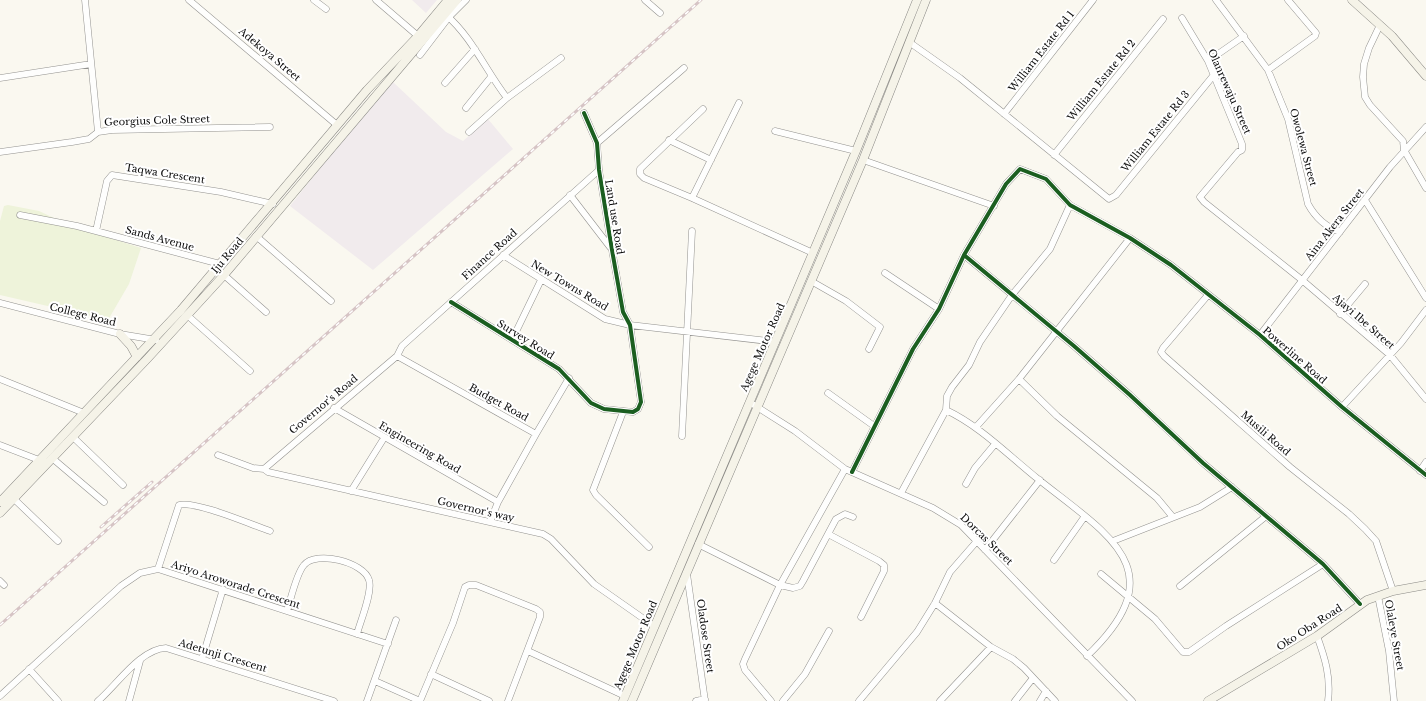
<svg xmlns="http://www.w3.org/2000/svg" width="1426" height="701" viewBox="0 0 1426 701" font-family="'Libre Baskerville',serif">
<style>
.industrial{fill:#f1ebed}
.pitch{fill:#eef3da}
.lines{fill:none;stroke-linecap:round;stroke-linejoin:round}
.street-casing{stroke:#93928f;stroke-width:7}
.secondary-casing{stroke:#8a8985;stroke-width:9}
.street{stroke:#fefefd;stroke-width:6}
.secondary{stroke:#f5f3e8;stroke-width:8}
.rail-casing{stroke:#d6c4c5;stroke-width:3}
.rail{stroke:#fff;stroke-width:1.5;stroke-dasharray:4.5;stroke-linecap:butt}
.cycleway-casing{stroke:#fff;stroke-width:6}
.cycleway{stroke:#1b5e20;stroke-width:4}
.labels{text-anchor:middle;stroke-width:4;stroke-linejoin:round;paint-order:stroke}
.street-label{font-size:10px;fill:#0c0c0c;stroke:#fff}
</style>
<rect width="100%" height="100%" fill="#faf8f0"/>
<!-- industrial -->
<path class="industrial" d="M412,0H437L426,13Z
M393,82L446,132L463,141L488,119L513,149L373,270L290,206L340,143Z"/>
<!-- pitch -->
<path class="pitch" d="M8,205L39,211L69,225L141,248L129,284L108,320L0,295V221L4,206Z"/>
<g class="lines">
<defs>
<path id="street" d="M85,0L98,132
M189,0L337,125
M314,0L326,9
M376,0L418,36
M645,0L660,13
M1216,0L1268,70L1288,119L1308,204C1315,217 1326,227 1340,232
M446,15C472,37 486,71 507,98
M1182,18L1208,61L1242,144V150L1238,152L1200,197L1204,202L1302,280L1390,355L1426,399
M1380,25L1369,48L1364,64L1363,77L1365,97L1370,105L1403,141L1404,150L1426,188
M909,42L960,78L1109,199L1116,195L1213,76
M420,55L449,17L466,0
M1208,61L1244,36
M1268,70L1315,36L1316,33L1288,0
M0,78L91,64
M445,83L475,49
M466,108L491,77
M703,109L640,169V174L644,178L692,198L813,253
M1004,114L1093,0
M775,131L856,151
M469,132L507,98L561,58
M669,140L711,160
M597,143L684,68
M0,152L72,142L89,139L98,132L112,130L270,127
M1054,155L1163,19
M863,160L994,206
M570,195L610,247
M692,198L739,103
M1365,200L1426,298
M20,215L77,226L220,264
M96,231L107,181L112,175L221,192L273,204
M256,236L331,301
M503,255L605,319L630,325L776,342
M964,255L1074,346L1130,395L1203,463L1323,564L1360,604
M885,273L939,309
M224,275L266,312
M811,281L846,301L880,327L869,349
M1208,295L1163,348L1161,352L1164,356L1290,467L1349,514L1365,529L1376,541L1393,591
M451,302L559,369L591,403L604,409L633,412L638,409L641,402L630,325L623,312L612,250L599,170L597,143L584,113
M0,303L120,334L156,340
M1340,314L1365,284
M187,315L250,371
M1260,335L1390,167L1426,127
M512,340L541,280
M397,356L536,434L569,378
M0,379L84,413
M1019,379L1057,416L1157,498L1172,516
M828,393L874,426
M754,405L795,431L845,469L933,508L961,525L1132,701
M1342,407L1401,343L1426,310
M334,408L498,502
M946,410C980,426 1008,455 1038,479C1108,535 1177,570 1087,656
M623,412L593,490L596,495L649,547
M976,427L1019,379L1130,238
M682,436L692,231
M73,437L123,485
M0,445L39,460
M218,455L253,468L264,469
M52,458L104,502
M264,469L397,356L402,346L599,170
M264,469L268,472L543,534L551,539L594,584L654,626
M1420,471L1426,462
M852,472L913,349L939,309L964,255L1006,184L1020,169L1046,179L1070,205L1130,238L1171,265L1260,335L1342,407L1426,475
M966,484L975,468L995,444
M351,491L384,438
M901,493L946,410L947,396L952,387L969,365L980,342L1012,295L1050,249L1070,205
M13,498L58,541
M490,522L498,502L536,434
M828,534L879,561L884,565V571L861,617
M1113,541L1200,507L1232,487
M698,544L780,585L793,588L800,586L803,581L836,519L845,514L853,517
M985,550L1040,480
M1054,560L1085,516
M158,569L179,505C194,500 252,525 270,531
M687,574L705,701
M1101,574L1155,619L1183,652H1189L1226,626L1323,564
M0,581L4,585
M1180,586L1265,517
M1378,596L1389,651L1394,701
M935,603L991,647L1013,659L1024,668L1055,701
M287,611C291,599 296,574 304,565C316,550 364,562 369,580C373,592 360,622 357,634
M1317,636C1325,658 1331,677 1328,701
M528,651L625,696
M202,659L223,589
M29,669L58,701
M431,674L489,701
M375,681L420,701
M0,696L121,586L140,573L158,569L388,644
M98,701C117,685 140,649 166,648L334,701
M129,701L140,661
M367,701L396,620
M420,701L453,623L465,587L469,585H476L536,609L540,612V617L508,701
M696,701L705,699
M771,701L745,670L743,664L745,659L780,585L845,469
M783,701L805,674L829,631
M859,701L917,632L935,603L950,572L977,541
M940,701L991,647
M1015,701L1033,678
M1040,701L1046,691"/>
<path id="secondary" d="M1352,0L1392,36L1426,76
M120,334L131,346L137,357
M0,502L181,310L367,90L418,36L448,0
M0,513L148,358L224,275L457,0
M623,701L856,151L917,0
M632,701L863,160L926,0
M1208,701L1317,636L1367,600L1393,591L1426,585"/>
</defs>
<!-- street casing -->
<use href="#street" class="street-casing"/>
<!-- secondary casing -->
<use href="#secondary" class="secondary-casing"/>
<!-- street -->
<use href="#street" class="street"/>
<!-- secondary -->
<use href="#secondary" class="secondary"/>
<defs>
<path id="rail" d="M101,527L152,482
M0,625L701,0"/>
</defs>
<!-- rail casing -->
<use href="#rail" class="rail-casing"/>
<!-- rail -->
<use href="#rail" class="rail"/>
<defs>
<path id="cycleway" d="M964,255L1074,346L1130,395L1203,463L1323,564L1360,604
M451,302L559,369L591,403L604,409L633,412L638,409L641,402L630,325L623,312L612,250L599,170L597,143L584,113
M852,472L913,349L939,309L964,255L1006,184L1020,169L1046,179L1070,205L1130,238L1171,265L1260,335L1342,407L1426,475"/>
</defs>
<!-- cycleway casing -->
<use href="#cycleway" class="cycleway-casing"/>
<!-- cycleway -->
<use href="#cycleway" class="cycleway"/>
</g>
<g class="labels">
<!-- street labels -->
<g class="street-label">
<text transform="translate(1041 51) rotate(-52)" y="4">William Estate Rd 1</text>
<text transform="translate(270 54) rotate(40)" y="4">Adekoya Street</text>
<text transform="translate(1101 80) rotate(-51)" y="4">William Estate Rd 2</text>
<text transform="translate(1230 91) rotate(66)" y="4">Olanrewaju Street</text>
<text transform="translate(157 120) rotate(-2)" y="4">Georgius Cole Street</text>
<text transform="translate(1155 131) rotate(-51)" y="4">William Estate Rd 3</text>
<text transform="translate(1304 147) rotate(75)" y="4">Owolewa Street</text>
<text transform="translate(165 173) rotate(9)" y="4">Taqwa Crescent</text>
<text transform="translate(615 217) rotate(81)" y="4">Land use Road</text>
<text transform="translate(1334 224) rotate(-52)" y="4">Aina Akera Street</text>
<text transform="translate(160 238) rotate(15)" y="4">Sands Avenue</text>
<text transform="translate(489 254) rotate(-42)" y="4">Finance Road</text>
<text transform="translate(227 255) rotate(-50)" y="4">Iju Road</text>
<text transform="translate(570 285) rotate(31)" y="4">New Towns Road</text>
<text transform="translate(83 314) rotate(14)" y="4">College Road</text>
<text transform="translate(1364 321) rotate(41)" y="4">Ajayi Ibe Street</text>
<text transform="translate(526 339) rotate(32)" y="4">Survey Road</text>
<text transform="translate(762 347) rotate(-66)" y="4">Agege Motor Road</text>
<text transform="translate(1295 355) rotate(41)" y="4">Powerline Road</text>
<text transform="translate(499 402) rotate(29)" y="4">Budget Road</text>
<text transform="translate(323 404) rotate(-40)" y="4">Governor's Road</text>
<text transform="translate(1266 433) rotate(41)" y="4">Musili Road</text>
<text transform="translate(420 447) rotate(30)" y="4">Engineering Road</text>
<text transform="translate(476 509) rotate(13)" y="4">Governor's way</text>
<text transform="translate(987 539) rotate(44)" y="4">Dorcas Street</text>
<text transform="translate(236 584) rotate(18)" y="4">Ariyo Aroworade Crescent</text>
<text transform="translate(1309 627) rotate(-33)" y="4">Oko Oba Road</text>
<text transform="translate(1395 635) rotate(80)" y="4">Olaleye Street</text>
<text transform="translate(706 636) rotate(82)" y="4">Oladose Street</text>
<text transform="translate(635 645) rotate(-67)" y="4">Agege Motor Road</text>
<text transform="translate(223 655) rotate(17)" y="4">Adetunji Crescent</text>
</g>
</g>
</svg>
